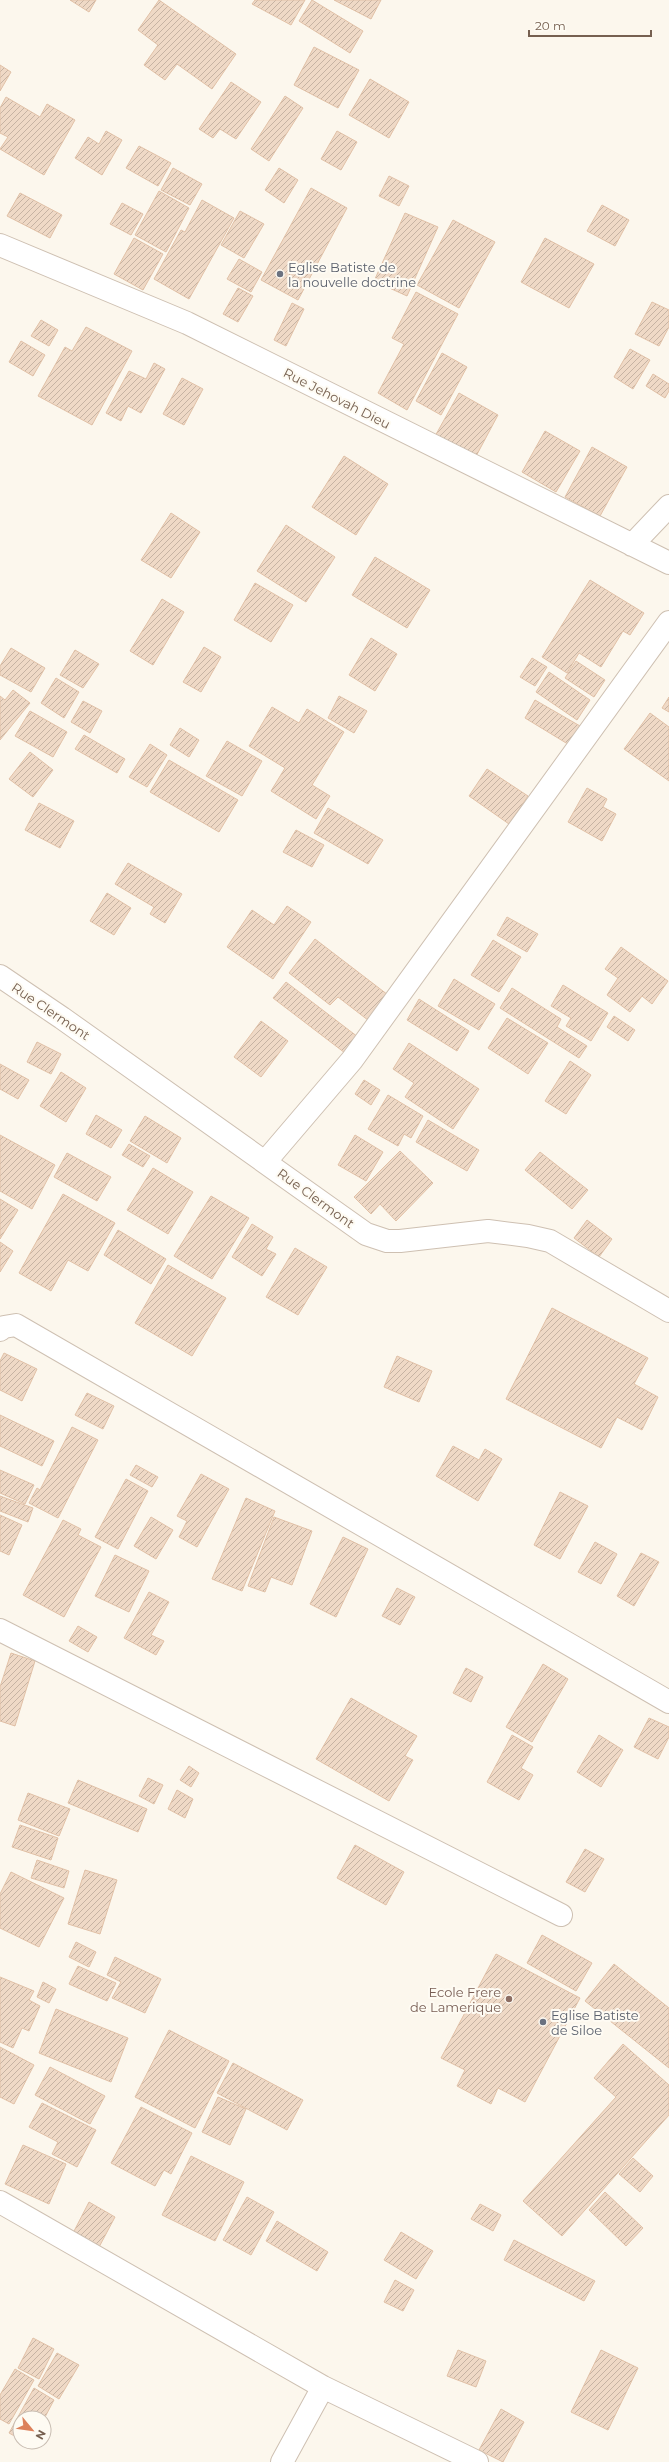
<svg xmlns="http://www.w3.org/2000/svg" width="669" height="2462" viewBox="0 0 669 2462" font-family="Montserrat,sans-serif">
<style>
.building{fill:url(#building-hatch);stroke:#e1c1a7}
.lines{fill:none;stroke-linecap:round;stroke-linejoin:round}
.minor-casing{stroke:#cec0b2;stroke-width:24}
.minor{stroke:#fff;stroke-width:22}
.worship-dot{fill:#6b7280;stroke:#fefbf3;stroke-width:1.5}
.education-dot{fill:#8d6e63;stroke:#fefbf3;stroke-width:1.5}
.labels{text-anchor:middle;stroke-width:4;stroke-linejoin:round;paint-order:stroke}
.worship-label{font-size:13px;fill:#5b616d;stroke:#fefbf3;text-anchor:start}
.street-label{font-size:13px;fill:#766050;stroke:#fefbf3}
.education-label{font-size:13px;fill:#785e54;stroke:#fefbf3;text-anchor:end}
</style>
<defs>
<pattern id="building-hatch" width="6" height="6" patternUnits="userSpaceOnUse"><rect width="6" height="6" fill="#efd9c6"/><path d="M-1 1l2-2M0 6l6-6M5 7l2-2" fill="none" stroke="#c6b3a3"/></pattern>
</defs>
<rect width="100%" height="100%" fill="#fcf7ed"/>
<!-- building -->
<path class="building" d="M70,0H96L89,12Z
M159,0L236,54L212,89L177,64L165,80L144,65L158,45L138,30Z
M255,0H305L291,25L252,4Z
M312,0L363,31L350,53L299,21Z
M334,0H381L371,19Z
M314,47L359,70L338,108L294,85Z
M0,65L11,72L0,91Z
M370,79L409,102L389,138L349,115Z
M231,82L261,102L236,139L220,129L213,138L199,129Z
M285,96L303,108L269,161L251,149Z
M6,97L40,117L47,104L75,120L44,175L0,149L8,137L0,133V108Z
M106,131L122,140L102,175L75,158L88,137L99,144Z
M337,131L357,142L341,170L321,159Z
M139,146L171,163L158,186L126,168Z
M173,168L202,184L190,205L161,190Z
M279,168L298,180L284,203L265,190Z
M389,176L409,186L399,206L379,196Z
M311,188L347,208L298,300L261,280Z
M159,191L189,208L166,252L135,235Z
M20,193L62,215L50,238L7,216Z
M202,200L234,218L189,299L154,279L181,230L185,232Z
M122,203L143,214L131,235L110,224Z
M602,205L629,220L615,246L587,231Z
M240,211L264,224L244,258L221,245Z
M405,213L438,227L407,296L374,281Z
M453,220L495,242L459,308L417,285Z
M134,238L163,254L143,290L114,274Z
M545,238L594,264L569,308L521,282Z
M239,259L262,272L251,292L227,279Z
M238,288L253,296L238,322L223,314Z
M416,292L458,314L407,410L378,393L404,344L392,338Z
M652,302L669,310V327L659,346L635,334Z
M292,303L304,309L286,346L274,340Z
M41,320L58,330L49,346L31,336Z
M86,327L132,351L92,425L38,396L65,347L72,351Z
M21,341L45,355L33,376L9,362Z
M630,349L650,360L633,389L614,377Z
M442,353L467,367L441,415L416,401Z
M154,363L165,369L141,413L128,406L121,421L106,413L129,371L146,379Z
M653,374L669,384V391L665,398L646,386Z
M182,378L203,389L184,425L163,414Z
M459,393L498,415L474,460L434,438Z
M545,431L580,451L556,492L522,472Z
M592,447L627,467L600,516L565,497Z
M344,456L388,484L356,535L312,507Z
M171,513L200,532L171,578L141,560Z
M286,525L335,557L306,602L257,571Z
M375,557L430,590L407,628L352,595Z
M590,580L644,613L630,635L623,631L601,667L579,653L567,673L542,657Z
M255,583L293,605L271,642L234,620Z
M162,599L184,612L153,665L130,651Z
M371,638L397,654L375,691L349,675Z
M204,647L221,657L201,692L183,682Z
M11,648L45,668L31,692L0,675V666Z
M75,650L99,664L83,688L60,675Z
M532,658L547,667L535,686L520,677Z
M576,661L605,680L594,697L565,678Z
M549,672L590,700L577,720L536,692Z
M56,678L79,692L64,718L41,703Z
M13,690L30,703L0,740V696L5,700Z
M339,696L367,711L354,733L328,718Z
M669,697V712L662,708Z
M535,700L587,730L576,749L525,718Z
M83,701L102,711L90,733L71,722Z
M272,707L299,723L307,709L344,732L312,785L330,796L316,819L271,791L285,768L249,746Z
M30,711L67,732L53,757L15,736Z
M650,713L669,727V781L624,749Z
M180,728L199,740L189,757L170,745Z
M84,735L125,759L117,773L75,749Z
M227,741L262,761L242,796L206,776Z
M150,744L167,755L147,787L129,777Z
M30,752L53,770L33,797L9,779Z
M169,760L238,800L219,832L150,792Z
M487,769L528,796L509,824L469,796Z
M587,788L607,799L603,807L616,814L602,841L568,822Z
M39,803L74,821L60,848L25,830Z
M328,808L383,840L368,864L314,833Z
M296,830L324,845L312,867L283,852Z
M128,863L182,894L165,923L150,914L154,907L115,884Z
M107,893L131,908L114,935L90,921Z
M287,906L311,922L273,979L227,947L252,910L274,925Z
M507,917L538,934L527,952L497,935Z
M315,939L392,998L373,1024L338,997L330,1005L289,973Z
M493,940L521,957L499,992L471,975Z
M621,947L668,981L652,1004L642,996L630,1012L607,995L618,978L605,969Z
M454,979L495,1004L479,1030L438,1006Z
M286,982L358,1037L345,1053L273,998Z
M563,985L608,1013L591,1041L566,1026L571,1018L551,1006Z
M512,988L561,1019L557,1027L587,1046L579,1058L500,1008Z
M419,999L469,1031L457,1051L407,1020Z
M614,1016L635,1030L628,1041L607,1027Z
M507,1018L548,1043L528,1074L488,1048Z
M261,1021L288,1041L261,1077L234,1057Z
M37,1042L61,1054L51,1074L27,1062Z
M409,1043L479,1089L453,1129L405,1097L414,1083L393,1069Z
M570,1061L591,1075L566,1114L545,1101Z
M0,1064L29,1080L18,1099L0,1089Z
M61,1072L86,1088L66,1122L40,1106Z
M364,1080L380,1090L371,1105L355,1094Z
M388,1095L423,1116L411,1138L404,1134L398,1146L368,1129Z
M96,1115L122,1130L111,1148L86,1134Z
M145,1116L181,1138L167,1163L130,1141Z
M428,1120L479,1150L467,1171L416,1142Z
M0,1135L55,1165L32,1209L0,1191Z
M355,1135L383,1152L366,1181L338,1165Z
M129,1144L150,1156L143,1167L122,1155Z
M400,1151L433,1183L396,1221L380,1204L371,1214L354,1197Z
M540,1152L588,1190L572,1209L525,1170Z
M67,1153L111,1177L97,1201L54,1177Z
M153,1168L193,1192L168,1234L127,1210Z
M63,1194L115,1223L88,1271L68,1260L51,1291L19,1273Z
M211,1196L249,1218L212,1279L174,1256Z
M0,1199L18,1210L0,1239Z
M587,1220L612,1239L599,1257L574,1238Z
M252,1224L273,1237L266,1249L276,1254L262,1276L232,1257Z
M118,1230L166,1259L151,1284L104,1255Z
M0,1242L13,1251L0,1272Z
M295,1248L327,1267L298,1315L266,1297Z
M168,1265L226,1298L192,1356L135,1323Z
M552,1308L648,1358L634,1384L658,1397L642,1430L617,1417L601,1448L506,1399Z
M4,1353L37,1369L22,1401L0,1390V1361Z
M397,1356L432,1371L419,1402L384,1387Z
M87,1393L114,1406L103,1429L75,1415Z
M0,1415L54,1441L42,1466L0,1446Z
M72,1427L98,1440L58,1518L29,1503L37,1488L40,1490Z
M453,1446L479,1460L485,1449L502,1459L478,1501L436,1476Z
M136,1465L158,1477L152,1487L130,1475Z
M0,1470L34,1485L25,1504L0,1493Z
M201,1474L229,1489L197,1547L179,1537L187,1521L177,1516Z
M126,1479L148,1491L118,1549L95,1537Z
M560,1492L588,1506L560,1559L534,1545Z
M0,1496L33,1508L28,1522L0,1511Z
M246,1498L275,1511L242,1591L212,1579Z
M0,1515L22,1525L9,1555L0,1551Z
M151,1517L173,1530L156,1559L134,1546Z
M274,1517L312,1531L292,1585L271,1577L265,1592L248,1586Z
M63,1520L81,1529L78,1535L101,1547L64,1617L23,1595Z
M343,1537L368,1549L336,1617L310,1604Z
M595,1542L617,1554L601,1584L578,1572Z
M641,1553L659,1562L634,1606L617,1596Z
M115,1555L149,1571L129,1612L95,1596Z
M397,1588L415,1597L400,1625L382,1616Z
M149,1592L169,1602L151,1635L164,1641L156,1655L124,1638Z
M78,1626L97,1637L88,1652L69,1641Z
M11,1653L35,1661L15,1726L0,1721V1687Z
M543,1664L568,1679L532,1742L506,1727Z
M466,1668L483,1677L471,1702L453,1693Z
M351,1698L417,1736L405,1756L413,1760L389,1801L316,1759Z
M649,1718L669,1727V1737L658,1759L634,1747Z
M512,1735L533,1747L521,1768L533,1775L519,1800L487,1782Z
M599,1735L623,1750L601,1787L577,1772Z
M189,1766L199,1773L191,1787L180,1780Z
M148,1778L163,1785L154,1804L139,1796Z
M78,1780L147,1809L138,1832L68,1803Z
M177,1790L193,1799L185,1818L168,1809Z
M28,1793L70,1809L59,1836L18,1820Z
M20,1825L58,1838L51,1860L12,1847Z
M355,1845L404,1872L386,1905L337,1878Z
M585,1849L604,1859L585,1892L566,1882Z
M37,1860L69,1871L64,1888L31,1878Z
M85,1870L117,1880L100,1934L68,1924Z
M11,1872L64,1898L39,1947L0,1928V1894Z
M542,1935L592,1963L576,1991L527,1963Z
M76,1942L96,1952L89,1967L69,1957Z
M496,1954L580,1998L525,2102L498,2088L491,2104L457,2086L465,2070L441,2058Z
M115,1957L161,1979L145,2013L112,1998L121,1982L107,1975Z
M614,1964L669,2008V2068L585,2001Z
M78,1966L116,1983L107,2001L69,1984Z
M0,1977L34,1991L29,2000L40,2006L29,2031L22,2028L13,2048L0,2042Z
M43,1982L56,1989L49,2003L37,1997Z
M56,2009L128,2038L111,2082L39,2053Z
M169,2030L229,2061L195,2128L135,2097Z
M623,2044L669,2085V2115L562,2236L523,2201L616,2097L594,2078Z
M0,2047L34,2065L14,2104L0,2097Z
M233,2063L303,2100L287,2130L217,2093Z
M50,2067L105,2096L90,2124L35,2095Z
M218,2097L246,2109L230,2145L202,2132Z
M42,2103L96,2130L77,2167L52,2154L58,2142L29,2127Z
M141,2107L192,2133L171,2174L164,2170L155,2186L111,2163Z
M23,2145L66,2164L49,2204L5,2184Z
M191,2156L244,2182L215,2241L162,2215Z
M633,2158L653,2176L640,2192L619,2174Z
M605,2192L643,2228L626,2246L589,2210Z
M247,2197L274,2212L251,2255L223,2240Z
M89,2202L115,2217L98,2249L72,2235Z
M480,2204L501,2215L493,2231L471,2219Z
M277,2221L328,2252L317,2271L266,2241Z
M401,2232L433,2251L416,2279L384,2260Z
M514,2240L595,2281L584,2301L504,2260Z
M395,2280L414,2290L403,2311L384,2302Z
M33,2338L54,2349L39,2379L18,2368Z
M458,2350L486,2361L476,2387L447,2376Z
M601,2350L638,2368L608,2430L571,2412Z
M57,2353L79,2365L59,2399L38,2386Z
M15,2369L34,2380L9,2424L0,2419V2395Z
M34,2388L54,2400L44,2419L20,2418V2439L9,2433Z
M501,2409L524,2422L503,2462L479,2450Z"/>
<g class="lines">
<defs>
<path id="minor" d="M0,245L187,323L669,563
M632,545L669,506
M0,976L62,1018L366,1234L387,1241H400L488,1231L528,1236L550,1241L669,1311
M265,1162L352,1060L669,622
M0,1330L4,1327L16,1325L669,1702
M0,1630L561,1915
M0,2202L323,2387L477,2462
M282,2462L323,2387"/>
</defs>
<!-- minor casing -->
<use href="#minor" class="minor-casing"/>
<!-- minor -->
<use href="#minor" class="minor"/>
</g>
<!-- markers -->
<g class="worship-dot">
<circle cx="280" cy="274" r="4"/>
<circle cx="543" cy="2022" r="4"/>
</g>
<circle class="education-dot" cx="509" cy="1999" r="4"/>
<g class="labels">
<!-- worship labels -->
<g class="worship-label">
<text x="288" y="272">Eglise Batiste de<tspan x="288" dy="15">la nouvelle doctrine</tspan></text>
<text x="551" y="2020">Eglise Batiste<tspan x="551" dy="15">de Siloe</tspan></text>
</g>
<!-- street labels -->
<g class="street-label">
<text transform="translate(337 398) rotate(27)" y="5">Rue Jehovah Dieu</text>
<text transform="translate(51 1011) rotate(34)" y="5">Rue Clermont</text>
<text transform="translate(316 1198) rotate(36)" y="5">Rue Clermont</text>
</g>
<!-- education labels -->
<g class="education-label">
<text x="501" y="1997">Ecole Frere<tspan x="501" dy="15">de Lamerique</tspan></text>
</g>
</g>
<!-- north arrow -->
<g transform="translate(32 2430) rotate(119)"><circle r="19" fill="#fefbf3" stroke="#c8bdb2"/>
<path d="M0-3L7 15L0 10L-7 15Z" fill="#dc815b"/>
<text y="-6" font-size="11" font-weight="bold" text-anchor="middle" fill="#766050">N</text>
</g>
<!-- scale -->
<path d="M529 30v6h122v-6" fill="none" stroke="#766050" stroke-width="2"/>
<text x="535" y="30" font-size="12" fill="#766050" stroke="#fefbf3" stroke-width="3" paint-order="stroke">20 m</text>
</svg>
